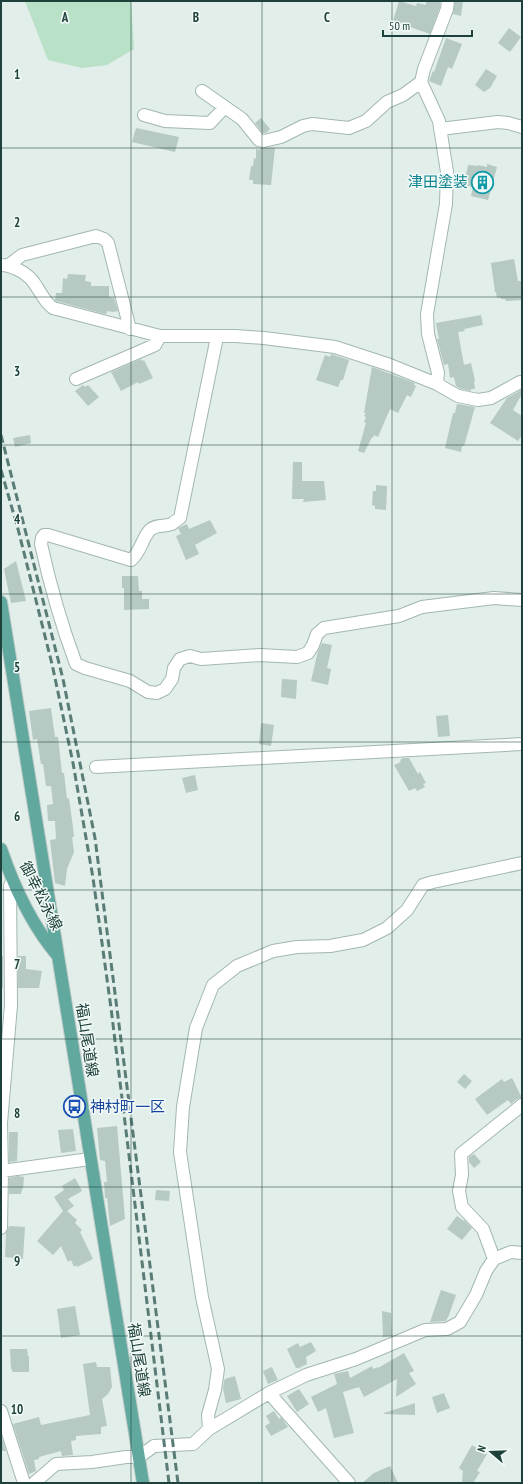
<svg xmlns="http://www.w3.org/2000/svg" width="523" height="1484" viewBox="0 0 523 1484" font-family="'PT Sans Narrow','Noto Sans JP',sans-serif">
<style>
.green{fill:#b8e1c8}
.building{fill:#b6c9c3}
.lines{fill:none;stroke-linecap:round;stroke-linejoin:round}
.minor-casing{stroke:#a3b7b2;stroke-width:14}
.major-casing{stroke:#c0cac8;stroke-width:14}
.minor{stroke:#fff;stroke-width:12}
.major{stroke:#61a89f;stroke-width:12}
.rail{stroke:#5a7c77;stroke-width:3;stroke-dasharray:8 4;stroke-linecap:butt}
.grid{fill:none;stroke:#1f413c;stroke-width:1;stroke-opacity:0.55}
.labels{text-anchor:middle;stroke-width:3;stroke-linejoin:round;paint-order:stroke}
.culture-label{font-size:15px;fill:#0d838f;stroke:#f2faf7;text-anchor:end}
.street-label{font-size:15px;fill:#1f413c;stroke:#f2faf7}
.transit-label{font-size:15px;fill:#164399;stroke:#f2faf7;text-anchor:start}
.grid-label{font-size:13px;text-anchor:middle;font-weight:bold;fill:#1f413c;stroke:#f2faf7;stroke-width:3;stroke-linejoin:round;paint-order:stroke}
</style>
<rect width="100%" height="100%" fill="#e1eeea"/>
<!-- green -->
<path class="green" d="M25,1H131L134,49L107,65L82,68L48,60Z"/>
<!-- building -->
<path class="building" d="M399,1L416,6L417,3L426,5V1H440V7L430,34L393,21Z
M455,1H463L461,16L453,14Z
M509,28L521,37L510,52L498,43Z
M446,38L462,44L452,69L448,67L441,86L429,81L433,71L434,72Z
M486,69L497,76L490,88L484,92L475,85Z
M261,118L270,129L266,133H263L255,123Z
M136,128L179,137L175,152L132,142Z
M260,148H275L271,185L253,184V180H249L251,166H253L254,158L256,159V149L260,150Z
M487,164L497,167L488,200L471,196L473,187L464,185L468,165L478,166V165L487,167Z
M514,259L518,281H522V300L506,301L505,299H501L500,297L497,298L496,292H495L491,263Z
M68,274L86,275L85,281L91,282V286H109V297L114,298L118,311L113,312L107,311V313L105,314L56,301L55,300L56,293H62L63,278L67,279Z
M481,315L483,325L464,329L465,331L458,332L464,365L471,363L475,381L474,382L475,389H471V391L461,389L456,386L454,377L450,378L448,364L444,365L437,339H439L436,323Z
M331,354L349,360L343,380H341L338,387L316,380L325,355L330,357Z
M141,359L142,361L144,360L153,378L139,384L138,382L121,391L111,372Z
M372,367L415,383L414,385L416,386L411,397L407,395L398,413L390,409L378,437L374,435L373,438L372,437L364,453L358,451L366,423L364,422L366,417L364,416L366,413H364Z
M83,385L85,387L88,385L99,397L88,406L75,391Z
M521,390H522V394L513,410L522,416V435L518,441L490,423L507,398Z
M457,404L475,407L464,446H462L461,452L445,448L453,413H455Z
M30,435L31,443L15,447L13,438Z
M293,462H302V481H324L326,500L303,502L304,499H292Z
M376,485L387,486L386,510L375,509V506L372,505L373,491H376Z
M210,520L217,533L195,545L199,554L186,560L176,536L181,534L178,528L187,524L189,529Z
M16,561L26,601L11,603L4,569Z
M122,576H138L139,591H142V599H149V609L124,610V588H122Z
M322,643L332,645L327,668L331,669L328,685L311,681L318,651Z
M282,679L297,680L296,699L281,697Z
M51,708L55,737H58L62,773H64L67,799L69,798L73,827L74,837H72L74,852L67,869L65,886L55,883L50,840L56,839L55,821H48L47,805L53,804L51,786H46L43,764H41L37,739L33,740L29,711Z
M448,715L450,736L438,737L436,716Z
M261,723L274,725L271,746L259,744Z
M403,758H409L418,774L420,772L426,783L423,784L425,787L417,791L415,788L409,791L394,765L401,762L400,760Z
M195,775L198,790L186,793L182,778Z
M1,956H3V988H1Z
M18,956H26V969L42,971L39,988H18Z
M464,1074L472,1081L465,1089L457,1082Z
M512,1078L522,1098L517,1099L511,1104L508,1100L487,1115L475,1099L502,1079L504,1082Z
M117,1126L125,1219L110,1226L107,1198H105L104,1182H107L105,1161L100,1160L97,1128Z
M73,1129L76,1151L61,1153L58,1130Z
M9,1132H18L17,1161L9,1162Z
M474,1154L481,1162L474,1168L469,1162V1157Z
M18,1176L24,1177L23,1189H22L21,1194H9V1178Z
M75,1178L82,1191L68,1199L74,1206L67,1211L77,1220L75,1223L82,1230L80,1232L93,1259L77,1267L76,1265L74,1267L71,1260L68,1262L61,1246L53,1255L37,1241L63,1211L54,1197L64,1190L62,1186Z
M156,1190L170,1191L169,1201L155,1200Z
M457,1216L464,1221V1220L472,1228L462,1240L447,1229Z
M9,1226L25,1227L23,1259L5,1257L6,1233Z
M441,1290L456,1295L449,1315L446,1321L430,1322Z
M75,1306L80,1335L61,1338L57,1309Z
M382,1311L391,1313L392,1336H391L383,1337Z
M311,1342L316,1351L306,1357L307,1364L299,1368H296L287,1349L298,1343L300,1347Z
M10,1349H27L28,1356H29V1372H12V1369H11Z
M404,1353L414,1371L409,1373L416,1384L396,1397L397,1379L364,1397L359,1387L343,1392L354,1433L334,1438L326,1408L318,1412L311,1397L337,1384L334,1374L348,1371L350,1378L372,1366L373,1369L378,1367V1368Z
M96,1362L97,1367H110L112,1387L108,1394L102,1399L107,1426L101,1427V1434L76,1436V1440L71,1441L73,1455L62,1456L61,1451L39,1457V1459L34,1460L36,1471L29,1474L13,1424L39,1417L41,1425L90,1415L83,1364Z
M272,1367L278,1380L268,1384L263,1371Z
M235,1376L241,1399L226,1403L223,1389L224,1381L225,1379Z
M299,1389L309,1404L297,1412L287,1396Z
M444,1393L450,1408L437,1413L432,1397Z
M415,1403V1415L384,1414V1413Z
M274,1411L279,1419L281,1417L288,1427L271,1436L265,1426L270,1423L266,1416Z
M1,1438H2L6,1451H1Z
M472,1445L487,1454L477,1471L480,1472L473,1483H462L463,1471L459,1468Z
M390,1466L398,1483H362L374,1473Z"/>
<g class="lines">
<defs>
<path id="minor" d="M202,91L242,119L259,140L264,141L281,137L303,126L312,124L349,128L366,121L387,102L403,95L421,82
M144,115L165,121L210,123L225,107
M440,129L498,122L508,123L522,127
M1,265C10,265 23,271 30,278C39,287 42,300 53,308L160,336H235L264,338L335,347L390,365L437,384L458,396L478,400L491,398L520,382L522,383
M9,265L22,255L96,236L104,239L108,243L130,329
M217,337L180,518C177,520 174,522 172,524C164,527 156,524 150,530C142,538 141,552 131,560L48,535H44L42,538L41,544C50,585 61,624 76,664L85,668L130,681L148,692L157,693L165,689L172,679L174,668L180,659L190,656L201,659L260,655L297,657L308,653L313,645L317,634L324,628L399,616L422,607L494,598L522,600
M76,379L155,345L160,336
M437,384L438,373L428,334L427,314L446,204L447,172L439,121L421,82L424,69L447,9L448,1
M96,767L522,744
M2,1171L90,1159
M1,1228L2,1171L1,1123L11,1005L10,886L12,881
M494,1259L483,1229L462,1207L459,1191L462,1175L461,1154L522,1105
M269,1393L349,1483
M1,1411L24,1483
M209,1429L208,1415L215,1390L218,1369L202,1297L180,1152L183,1107L196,1028L213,985L237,966L273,951L297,947L330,946L363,940L387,928L407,910L423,885L433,882L522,863
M34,1483L56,1464L92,1462L126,1457H139L154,1446L193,1444L209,1429L269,1393L306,1375L356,1359L425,1330L447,1329L460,1322L476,1295L486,1271L494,1259L511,1252L522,1253"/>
<path id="major" d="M1,602L143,1483
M1,849C14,887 31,924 57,955"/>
</defs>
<!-- minor casing -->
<use href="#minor" class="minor-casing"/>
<!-- major casing -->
<use href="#major" class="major-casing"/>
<!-- minor -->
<use href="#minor" class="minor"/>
<!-- major -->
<use href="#major" class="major"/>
<!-- rail -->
<path class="rail" d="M1,435L63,679L95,838L178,1483
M1,470L18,529L52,664L73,763L93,878L111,1008L169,1483"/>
</g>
<!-- grid -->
<path class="grid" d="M131,1V1483M262,1V1483M392,1V1483M1,148H522M1,297H522M1,445H522M1,594H522M1,742H522M1,890H522M1,1039H522M1,1187H522M1,1336H522"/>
<!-- icons -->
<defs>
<symbol id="building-ring" viewBox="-11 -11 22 22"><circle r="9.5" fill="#f2faf7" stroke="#0f9aa8" stroke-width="1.5"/><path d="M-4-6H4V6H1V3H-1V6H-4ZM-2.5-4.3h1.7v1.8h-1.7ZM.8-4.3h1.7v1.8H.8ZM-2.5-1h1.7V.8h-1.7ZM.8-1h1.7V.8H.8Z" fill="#0f9aa8"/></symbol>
<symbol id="bus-ring" viewBox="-11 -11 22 22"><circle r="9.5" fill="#f2faf7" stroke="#1a4fb4" stroke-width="1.5"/><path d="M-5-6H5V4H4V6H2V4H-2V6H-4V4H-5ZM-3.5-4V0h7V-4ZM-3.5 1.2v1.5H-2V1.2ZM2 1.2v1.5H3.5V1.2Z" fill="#1a4fb4"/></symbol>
</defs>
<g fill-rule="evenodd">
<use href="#building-ring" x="470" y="170" width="25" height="25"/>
<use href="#bus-ring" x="62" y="1094" width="25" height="25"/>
</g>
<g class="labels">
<!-- culture labels -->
<g class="culture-label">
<text x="468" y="187">津田塗装</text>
</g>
<!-- street labels -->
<g class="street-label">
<text transform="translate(41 896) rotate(63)" y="5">御幸松永線</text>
<text transform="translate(87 1040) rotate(81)" y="5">福山尾道線</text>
<text transform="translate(139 1360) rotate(81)" y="5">福山尾道線</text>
</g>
<!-- transit labels -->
<g class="transit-label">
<text x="90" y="1112">神村町一区</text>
</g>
</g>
<g class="grid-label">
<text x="65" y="22">A</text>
<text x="196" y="22">B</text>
<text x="327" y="22">C</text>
<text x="17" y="79">1</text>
<text x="17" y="227">2</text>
<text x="17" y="376">3</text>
<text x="17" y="524">4</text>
<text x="17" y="672">5</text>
<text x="17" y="821">6</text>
<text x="17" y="969">7</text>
<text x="17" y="1118">8</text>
<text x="17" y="1266">9</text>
<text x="17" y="1414">10</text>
</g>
<!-- border -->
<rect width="523" height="1484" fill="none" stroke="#1f413c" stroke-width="4"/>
<!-- north arrow -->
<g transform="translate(491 1452) rotate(289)" stroke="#f2faf7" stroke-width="3" paint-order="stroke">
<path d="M0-3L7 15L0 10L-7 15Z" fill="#1f413c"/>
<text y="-6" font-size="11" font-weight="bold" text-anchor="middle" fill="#1f413c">N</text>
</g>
<!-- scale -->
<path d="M383 30v6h89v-6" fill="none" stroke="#1f413c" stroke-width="2"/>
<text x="389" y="30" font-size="12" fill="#1f413c" stroke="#f2faf7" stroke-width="3" paint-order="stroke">50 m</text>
</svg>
